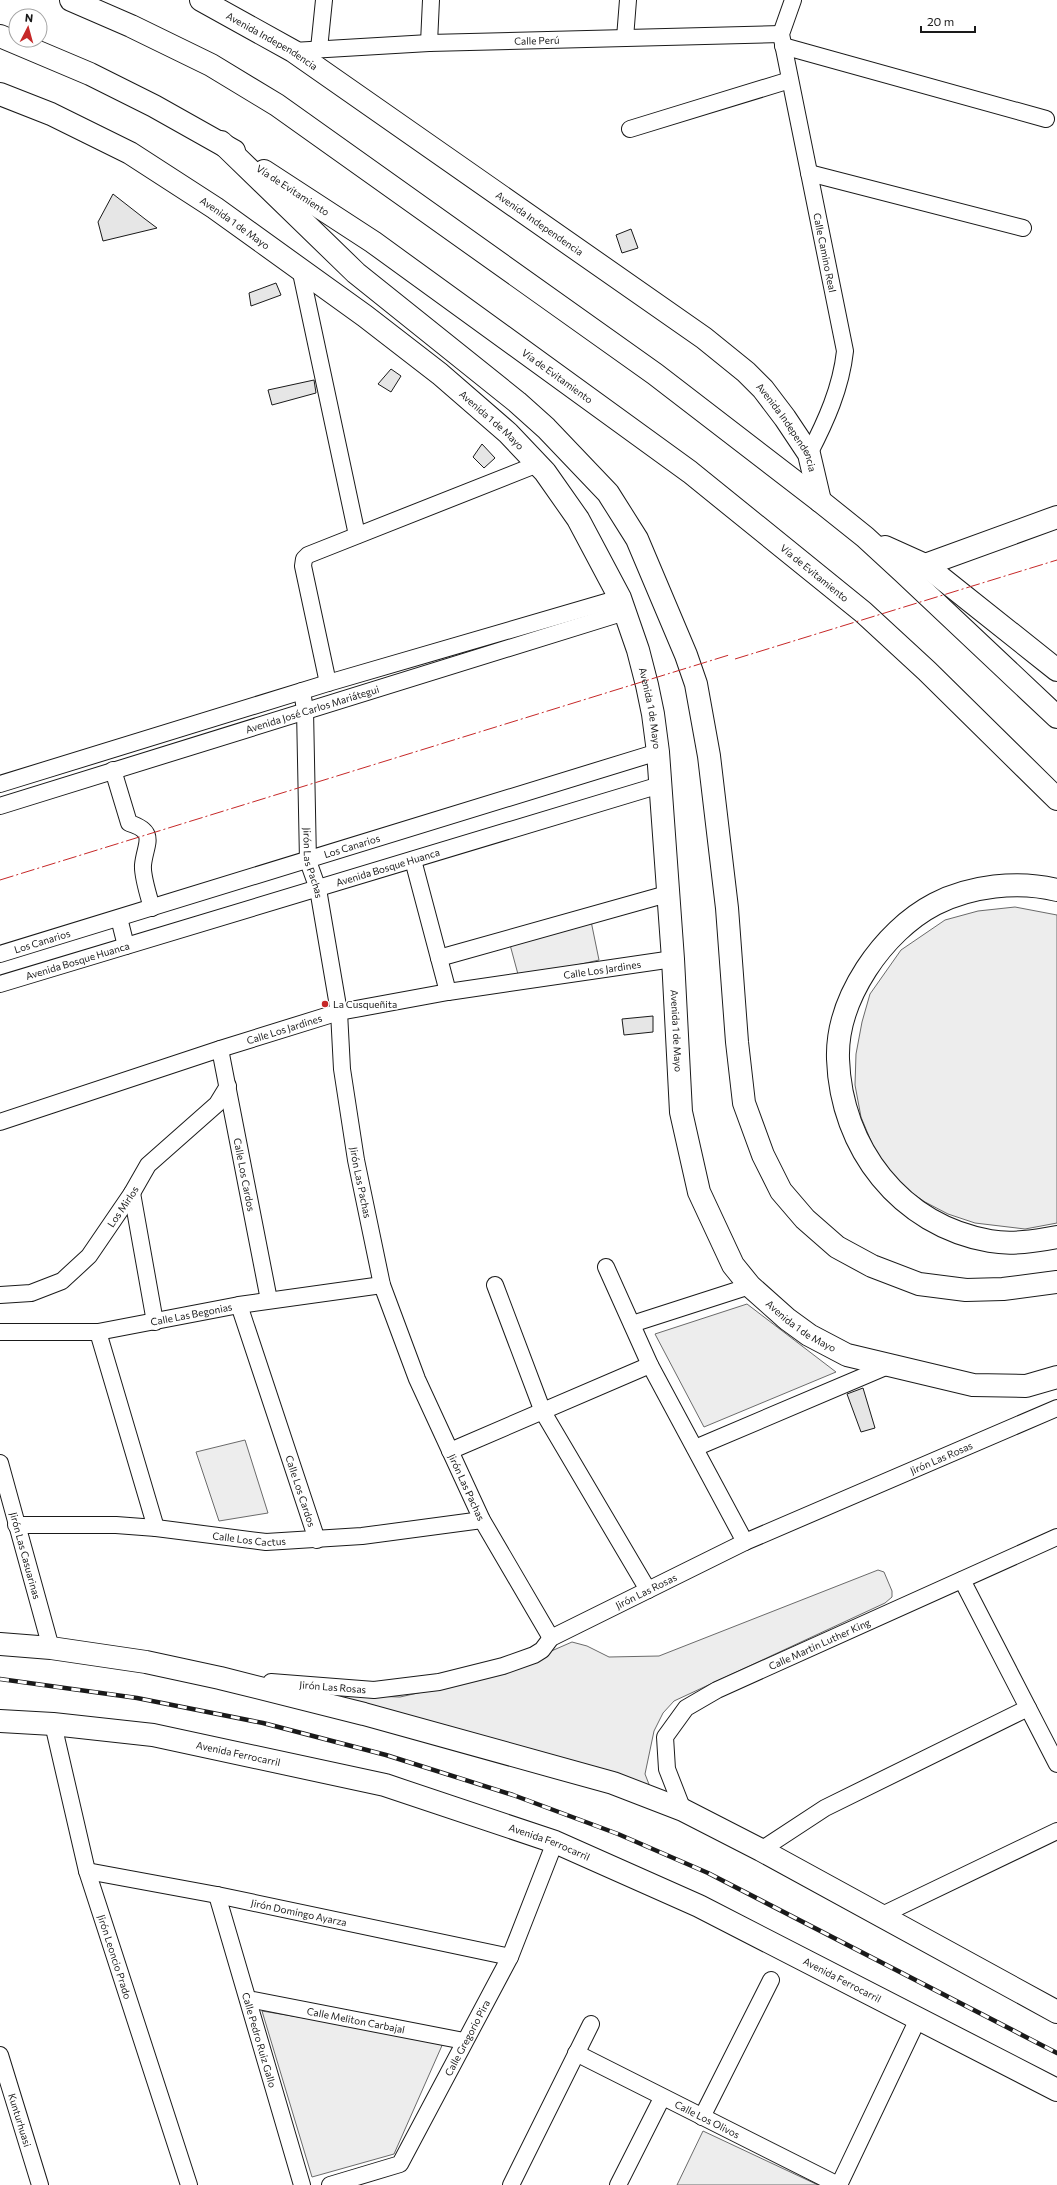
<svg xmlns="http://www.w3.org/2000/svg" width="1057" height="2185" font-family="Commissioner,sans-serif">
<rect width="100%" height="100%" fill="#fff"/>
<!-- built -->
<g fill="#ededed" stroke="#6a6a6a">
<path d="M 1015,907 L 1057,915 L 1057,1223 L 1025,1229 L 975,1223 L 948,1214 L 925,1202 L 909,1191 L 887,1172 L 873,1146 L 861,1117 L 855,1085 L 856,1054 L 862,1022 L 870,994 L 901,950 L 945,920 L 978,911 Z"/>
<path d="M 591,921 L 599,960 L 519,978 L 509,941 Z"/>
<path d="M 747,1304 L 836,1372 L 704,1427 L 655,1334 Z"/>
<path d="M 245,1440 L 268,1513 L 219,1521 L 196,1452 Z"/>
<path d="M 878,1570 L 884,1572 L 892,1591 L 892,1597 L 885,1603 L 674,1701 L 663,1713 L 654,1731 L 645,1774 L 652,1792 L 281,1688 L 342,1695 L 400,1697 L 494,1676 L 572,1642 L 587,1646 L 609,1657 L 659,1656 Z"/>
<path d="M 262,2011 L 444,2041 L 394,2154 L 312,2177 Z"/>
<path d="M 703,2131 L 818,2185 L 677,2185 Z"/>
</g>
<!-- building -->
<g fill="#e6e6e6" stroke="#1a1a1a">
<path d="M 113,194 L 145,219 L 157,228 L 103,241 L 98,222 Z"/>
<path d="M 631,229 L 638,248 L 622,253 L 616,235 Z"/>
<path d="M 276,283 L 281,295 L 251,306 L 249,293 Z"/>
<path d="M 391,369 L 401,376 L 391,392 L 378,384 Z"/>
<path d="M 314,380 L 316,393 L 272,405 L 268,390 Z"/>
<path d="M 482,444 L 495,458 L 484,468 L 473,457 Z"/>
<path d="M 653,1016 L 653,1032 L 624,1035 L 622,1019 Z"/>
<path d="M 863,1388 L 875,1428 L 861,1432 L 847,1394 Z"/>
</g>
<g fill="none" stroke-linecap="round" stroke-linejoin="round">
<!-- street casing -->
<g stroke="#1a1a1a" stroke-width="18">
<g id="street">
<path id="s1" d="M 793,0 L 781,34 L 845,351 C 841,388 826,421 809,454"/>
<path d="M 625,38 L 628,0"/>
<path d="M 429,43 L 431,0"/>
<path d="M 783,46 L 1046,119"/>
<path d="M 319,49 L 324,0"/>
<path id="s2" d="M 293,51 L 429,43 L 781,34"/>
<path d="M 630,129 L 790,80"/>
<path d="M 809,173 L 1023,228"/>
<path d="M 300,268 L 357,535"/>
<path d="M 328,683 L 303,566 L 304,559 L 308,555 L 538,464"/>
<path id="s3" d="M 302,691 L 305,710 L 308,861 L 318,889 L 339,1012 L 342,1069 L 356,1160 L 382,1285 L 417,1379 L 482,1520 L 551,1638"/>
<path d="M 113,770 L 129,823 C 158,832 145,844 143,865 C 142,876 149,897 152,908"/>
<path d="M 0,784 L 328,683 L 620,598"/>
<path id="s4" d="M 0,806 L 625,612"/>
<path d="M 413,860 L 448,992"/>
<path d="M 119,918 L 126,946"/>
<path id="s5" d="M 0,954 L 658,752"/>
<path d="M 439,958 L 667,894"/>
<path id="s6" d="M 0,984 L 660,785"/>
<path id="s7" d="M 220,1049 L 269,1300"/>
<path id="s8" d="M 0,1122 L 220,1049 L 339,1012 L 448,992 L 673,959"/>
<path d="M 132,1193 L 155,1322"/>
<path d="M 606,1267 L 650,1365 L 745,1542"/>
<path d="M 495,1285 L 543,1412 L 648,1590"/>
<path id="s9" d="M 0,1295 L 31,1293 L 62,1281 L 89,1256 L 132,1193 L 148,1165 L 217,1104 L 228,1086"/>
<path id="s10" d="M 239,1305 L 317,1540"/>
<path d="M 632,1324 L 750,1286"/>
<path id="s11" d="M 0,1332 L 98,1332 L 239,1305 L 382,1285"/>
<path d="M 98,1332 L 156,1528"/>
<path d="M 695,1448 L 888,1366"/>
<path d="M 450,1451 L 650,1365"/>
<path id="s12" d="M 0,1463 L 51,1648"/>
<path id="s13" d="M 16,1525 L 116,1525 L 156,1528 L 266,1542 L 362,1536 L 482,1520"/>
<path d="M 962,1580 L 1057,1764"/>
<path id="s14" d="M 271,1682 L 374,1690 L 439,1682 L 503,1666 L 534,1655 L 542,1650 L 551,1638 L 745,1542 L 1057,1408"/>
<path id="s15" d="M 53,1724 L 87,1871 L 189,2185"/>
<path id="s16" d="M 683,1810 L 667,1769 L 665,1737 L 686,1708 L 717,1690 L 1057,1537"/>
<path d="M 761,1850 L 825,1808 L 1028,1708"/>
<path id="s17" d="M 87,1871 L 217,1895 L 510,1957"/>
<path id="s18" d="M 217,1895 L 302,2185"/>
<path d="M 880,1916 L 1057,1831"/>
<path id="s19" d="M 248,1999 L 464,2041"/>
<path id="s20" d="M 576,2053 L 838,2185"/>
<path id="s21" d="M 0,2055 L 40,2185"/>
<path d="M 702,2117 L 771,1980"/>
<path id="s22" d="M 330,2185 L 400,2164 L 510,1957 L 555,1842"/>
<path d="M 511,2185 L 591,2024"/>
<path d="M 618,2185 L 662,2098"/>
<path d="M 839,2185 L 918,2019"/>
</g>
</g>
<!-- secondary casing -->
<g stroke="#1a1a1a" stroke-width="24">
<g id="secondary">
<path id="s23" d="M 201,0 L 293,51 L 704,338 L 746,372 L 763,389 L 785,418 L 809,454 L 820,501"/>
<path id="s24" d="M 0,94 L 51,114 L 130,153 L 215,208 L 365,316 L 440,374 L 508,433 L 545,472 L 578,519 L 620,598 L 638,650 L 647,685 L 653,714 L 658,752 L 673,959 L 681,1112 L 699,1192 L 733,1265 L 750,1286 L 787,1319 L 809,1335 L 847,1355 L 973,1385 L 1026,1386 L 1057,1377"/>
<path d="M 925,565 L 1057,517"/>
<path d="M 0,1644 L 51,1648 L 146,1662 L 220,1678 L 364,1714 L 613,1783 L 683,1810 L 761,1850 L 1057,2012"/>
<path id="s25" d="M 0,1721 L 53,1724 L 153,1735 L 385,1785 L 555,1842 L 699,1906 L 1057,2090"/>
</g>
</g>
<!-- highway casing -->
<g stroke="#1a1a1a" stroke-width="24">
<g id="highway">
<path d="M 71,0 L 131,26 L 211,65 L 277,105 L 655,374 L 820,501 L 865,537 L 903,572 L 1057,717"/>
<path d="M 0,36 L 90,74 L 154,106 L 234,151"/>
<path d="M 221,142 L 356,273 L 517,402 L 546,428 L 608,493 L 637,539 L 686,655 L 696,684 L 709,756 L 727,908 L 737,1042 L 744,1103 L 763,1155 L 781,1191 L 805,1219 L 837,1247 L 872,1266 L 919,1284 L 966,1290 L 1003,1289 L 1057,1282"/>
<path id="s26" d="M 264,171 L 373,242 L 690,472 L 863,612 L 927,671 L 1057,799"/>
<path d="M 885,547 L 925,565 L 1057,670"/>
<path d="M 1057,890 C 1018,880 970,886 935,904 C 883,931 836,999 838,1059 C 841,1148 900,1225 990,1241 C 1012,1245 1035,1241 1057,1237"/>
</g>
</g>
<!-- street -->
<use href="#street" stroke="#fff" stroke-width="16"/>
<!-- secondary -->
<use href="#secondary" stroke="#fff" stroke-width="22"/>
<!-- highway -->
<use href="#highway" stroke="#fff" stroke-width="22"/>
<!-- rail casing -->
<g stroke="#1a1a1a" stroke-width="4.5">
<path id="rail" d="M 0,1679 L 137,1698 L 263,1723 L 386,1755 L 513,1795 L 618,1834 L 708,1873 L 1057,2053"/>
</g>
<!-- rail -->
<use href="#rail" stroke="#fff" stroke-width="3" stroke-dasharray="9" stroke-linecap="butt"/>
<!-- power -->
<g stroke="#c62828" stroke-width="1" stroke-dasharray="14 3 2 3" stroke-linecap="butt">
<path d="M 735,659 L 1057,560"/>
<path d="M 0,880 L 729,655"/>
</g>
</g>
<!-- markers -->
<circle fill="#c62828" stroke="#fff" stroke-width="1.5" cx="325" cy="1004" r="4"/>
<g text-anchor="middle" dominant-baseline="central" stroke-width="3" stroke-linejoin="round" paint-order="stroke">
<!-- street labels -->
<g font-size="10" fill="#1a1a1a" stroke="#fff">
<text stroke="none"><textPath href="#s2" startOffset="244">Calle Perú</textPath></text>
<text stroke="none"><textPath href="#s23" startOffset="82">Avenida Independencia</textPath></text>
<text transform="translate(293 190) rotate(33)">Vía de Evitamiento</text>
<text stroke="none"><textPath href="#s24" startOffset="269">Avenida 1 de Mayo</textPath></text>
<text stroke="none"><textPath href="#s23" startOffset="406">Avenida Independencia</textPath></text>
<text stroke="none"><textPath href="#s1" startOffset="259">Calle Camino Real</textPath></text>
<text stroke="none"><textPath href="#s26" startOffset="358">Vía de Evitamiento</textPath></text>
<text stroke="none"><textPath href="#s24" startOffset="593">Avenida 1 de Mayo</textPath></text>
<text stroke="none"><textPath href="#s23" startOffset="730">Avenida Independencia</textPath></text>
<text stroke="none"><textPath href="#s26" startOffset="682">Vía de Evitamiento</textPath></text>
<text stroke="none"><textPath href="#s4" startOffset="327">Avenida José Carlos Mariátegui</textPath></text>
<text stroke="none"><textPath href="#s24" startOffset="929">Avenida 1 de Mayo</textPath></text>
<text stroke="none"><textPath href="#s5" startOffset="368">Los Canarios</textPath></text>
<text stroke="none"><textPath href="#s3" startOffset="173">Jirón Las Pachas</textPath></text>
<text stroke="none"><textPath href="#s6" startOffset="405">Avenida Bosque Huanca</textPath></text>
<text stroke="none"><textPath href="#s5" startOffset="44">Los Canarios</textPath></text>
<text stroke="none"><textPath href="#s6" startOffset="81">Avenida Bosque Huanca</textPath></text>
<text stroke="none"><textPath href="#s8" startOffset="623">Calle Los Jardines</textPath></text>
<text stroke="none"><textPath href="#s8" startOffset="299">Calle Los Jardines</textPath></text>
<text stroke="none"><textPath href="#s24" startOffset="1253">Avenida 1 de Mayo</textPath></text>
<text stroke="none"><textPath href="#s7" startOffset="128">Calle Los Cardos</textPath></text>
<text stroke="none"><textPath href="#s3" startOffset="497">Jirón Las Pachas</textPath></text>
<text stroke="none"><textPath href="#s9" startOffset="161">Los Mirlos</textPath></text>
<text stroke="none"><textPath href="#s11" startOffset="193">Calle Las Begonias</textPath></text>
<text stroke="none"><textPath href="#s24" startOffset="1589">Avenida 1 de Mayo</textPath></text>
<text stroke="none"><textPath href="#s14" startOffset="722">Jirón Las Rosas</textPath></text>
<text stroke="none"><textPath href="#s3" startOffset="821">Jirón Las Pachas</textPath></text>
<text stroke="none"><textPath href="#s10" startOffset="196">Calle Los Cardos</textPath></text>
<text stroke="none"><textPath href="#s13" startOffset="234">Calle Los Cactus</textPath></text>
<text stroke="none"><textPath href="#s12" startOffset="96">Jirón Las Casuarinas</textPath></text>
<text stroke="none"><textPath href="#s14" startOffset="398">Jirón Las Rosas</textPath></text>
<text stroke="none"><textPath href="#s16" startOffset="260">Calle Martin Luther King</textPath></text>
<text stroke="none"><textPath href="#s14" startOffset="62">Jirón Las Rosas</textPath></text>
<text stroke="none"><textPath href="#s25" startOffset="241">Avenida Ferrocarril</textPath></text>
<text stroke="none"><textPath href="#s25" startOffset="565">Avenida Ferrocarril</textPath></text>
<text stroke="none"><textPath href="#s17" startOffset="216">Jirón Domingo Ayarza</textPath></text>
<text stroke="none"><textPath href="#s15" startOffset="241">Jirón Leoncio Prado</textPath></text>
<text stroke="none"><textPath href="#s25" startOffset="889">Avenida Ferrocarril</textPath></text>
<text stroke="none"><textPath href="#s19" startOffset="110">Calle Meliton Carbajal</textPath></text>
<text stroke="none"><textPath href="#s22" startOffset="216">Calle Gregorio Pira</textPath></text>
<text stroke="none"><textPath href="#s18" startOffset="151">Calle Pedro Ruiz Gallo</textPath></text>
<text stroke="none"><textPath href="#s21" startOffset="68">Kunturhuasi</textPath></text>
<text stroke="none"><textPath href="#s20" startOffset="147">Calle Los Olivos</textPath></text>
</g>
<!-- poi labels -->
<g font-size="10" fill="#1a1a1a" stroke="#fff" text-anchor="start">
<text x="333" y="1004">La Cusqueñita</text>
</g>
</g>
<!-- north arrow -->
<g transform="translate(28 28) rotate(6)"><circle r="19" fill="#ffffff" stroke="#a3a3a3"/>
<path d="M0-3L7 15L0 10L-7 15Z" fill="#c62828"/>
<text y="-6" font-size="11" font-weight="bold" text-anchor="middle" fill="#1a1a1a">N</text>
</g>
<!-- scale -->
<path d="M921 26v6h54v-6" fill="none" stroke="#1a1a1a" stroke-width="2"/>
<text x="927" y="26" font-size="12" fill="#1a1a1a" stroke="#ffffff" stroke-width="3" paint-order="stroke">20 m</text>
</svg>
